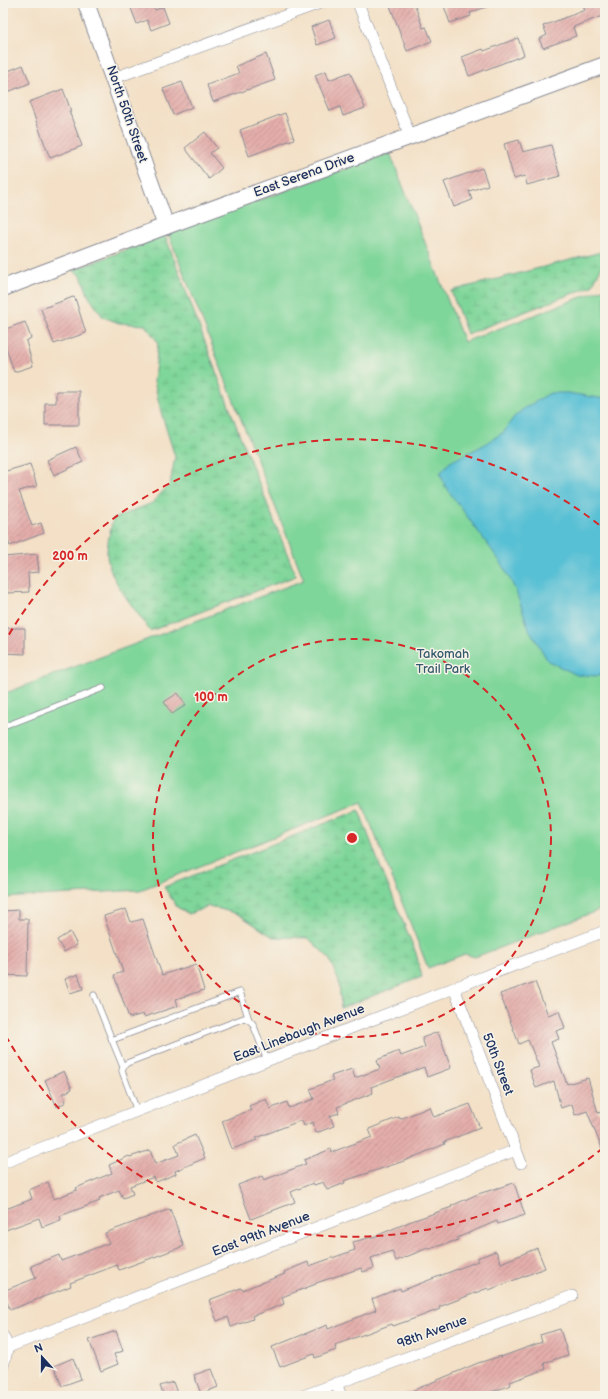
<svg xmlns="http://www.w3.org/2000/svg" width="608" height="1399" font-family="'Balsamiq Sans',sans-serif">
<defs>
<pattern id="wetland-marsh" width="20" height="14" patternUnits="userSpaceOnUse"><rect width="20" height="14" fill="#7fd69a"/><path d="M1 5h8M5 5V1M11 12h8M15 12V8" fill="none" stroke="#6db887"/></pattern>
<pattern id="building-hatch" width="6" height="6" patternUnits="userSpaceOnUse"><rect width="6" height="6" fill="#e4aeab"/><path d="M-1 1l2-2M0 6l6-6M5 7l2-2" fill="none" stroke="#b88e8e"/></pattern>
</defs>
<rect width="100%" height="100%" fill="#f7f3e8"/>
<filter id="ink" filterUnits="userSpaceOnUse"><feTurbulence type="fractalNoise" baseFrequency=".025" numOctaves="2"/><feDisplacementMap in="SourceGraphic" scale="8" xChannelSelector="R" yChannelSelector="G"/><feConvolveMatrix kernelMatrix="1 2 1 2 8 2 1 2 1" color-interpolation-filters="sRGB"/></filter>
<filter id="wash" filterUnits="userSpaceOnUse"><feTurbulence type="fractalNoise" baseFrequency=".012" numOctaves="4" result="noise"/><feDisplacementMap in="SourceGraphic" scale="16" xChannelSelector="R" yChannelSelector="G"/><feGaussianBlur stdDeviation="0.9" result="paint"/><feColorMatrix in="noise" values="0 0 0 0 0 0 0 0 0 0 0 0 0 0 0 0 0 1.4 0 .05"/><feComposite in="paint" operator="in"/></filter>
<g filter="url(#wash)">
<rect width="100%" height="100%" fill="#f3e0c6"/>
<!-- green -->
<path fill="#7fd69a" stroke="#4d827c" d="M 390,153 L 464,342 L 605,288 L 605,908 L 475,957 L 465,954 L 428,968 L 362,802 L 140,890 L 3,898 L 3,694 L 304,580 L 168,233 Z"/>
<!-- wetland -->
<g fill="url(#wetland-marsh)" stroke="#4d827c">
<path d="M 165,235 L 239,433 L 296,576 L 150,631 C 137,610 107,579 107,553 C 107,542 111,529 113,519 L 152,503 L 170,484 L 175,457 L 161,412 L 154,381 L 158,342 L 145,325 L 119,323 L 103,317 L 89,297 L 81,276 L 73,270 Z"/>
<path d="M 605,251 L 605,260 L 592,286 L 467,334 L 451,291 Z"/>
<path d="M 359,810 L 380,866 L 416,953 L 422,977 L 341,1008 L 339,982 L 329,958 L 308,938 L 273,937 L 238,914 L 209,906 L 189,914 L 177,907 L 164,887 Z"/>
</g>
<!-- water -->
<path fill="#58c0d4" stroke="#3a7899" d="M 550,393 L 568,393 L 605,399 L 605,670 L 599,676 L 577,675 L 548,661 L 529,629 L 515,589 L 502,564 L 445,486 L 440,473 L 450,462 L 480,447 L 504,432 L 513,418 L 523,409 Z"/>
<g id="blocks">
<!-- building -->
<g fill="url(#building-hatch)">
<path d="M 129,3 L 152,3 L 155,10 L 163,7 L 169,23 L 151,30 L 147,20 L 137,24 Z"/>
<path d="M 389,3 L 414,3 L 423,28 L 426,27 L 432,41 L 407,51 Z"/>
<path d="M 443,3 L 493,3 L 494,4 L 470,13 L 471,16 L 450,23 Z"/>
<path d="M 582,3 L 605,3 L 605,15 L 573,27 L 576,36 L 543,48 L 539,39 L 547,35 L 543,26 L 585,10 Z"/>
<path d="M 329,20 L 336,38 L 317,45 L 311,27 Z"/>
<path d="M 518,38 L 524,55 L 469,76 L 462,57 L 483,49 L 484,51 Z"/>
<path d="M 266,54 L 275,80 L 213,102 L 207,85 L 239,73 L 236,66 Z"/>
<path d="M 23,65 L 30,83 L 3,94 L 3,73 Z"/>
<path d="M 326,71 L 329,80 L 350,72 L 365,108 L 343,116 L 340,107 L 330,111 L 315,75 Z"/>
<path d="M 182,82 L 192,107 L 173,115 L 163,89 Z"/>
<path d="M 63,89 L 71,111 L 69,111 L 82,146 L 50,158 L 29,102 Z"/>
<path d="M 285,113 L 294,139 L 249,156 L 240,130 Z"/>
<path d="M 205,132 L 217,148 L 210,153 L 222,168 L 209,179 L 185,148 Z"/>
<path d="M 519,140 L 523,152 L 551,145 L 560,176 L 527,185 L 525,176 L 514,179 L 504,144 Z"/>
<path d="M 482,168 L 488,185 L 469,191 L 472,200 L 454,207 L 444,182 Z"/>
<path d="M 73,297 L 75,298 L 86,333 L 54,344 L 41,309 Z"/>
<path d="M 25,322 L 31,338 L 26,341 L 33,366 L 14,372 L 3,338 L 3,330 Z"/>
<path d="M 56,391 L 79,391 L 79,425 L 45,425 L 45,403 L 56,403 Z"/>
<path d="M 76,447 L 83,462 L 54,475 L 47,460 Z"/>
<path d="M 30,464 L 37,486 L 19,491 L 32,526 L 41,523 L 44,533 L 10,546 L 3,526 L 3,472 Z"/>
<path d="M 37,554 L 39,572 L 28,573 L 29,592 L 7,593 L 4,557 Z"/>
<path d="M 3,628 L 25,628 L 25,654 L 3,653 Z"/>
<path d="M 178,693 L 186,705 L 172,714 L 164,702 Z"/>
<path d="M 126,909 L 131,922 L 143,919 L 162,975 L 196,964 L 204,990 L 176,999 L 178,1006 L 144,1017 L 143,1014 L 129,1018 L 114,975 L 123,972 L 104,916 Z"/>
<path d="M 19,910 L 19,919 L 28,919 L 27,976 L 3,975 L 3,911 Z"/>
<path d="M 70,932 L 77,945 L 64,952 L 57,940 Z"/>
<path d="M 78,974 L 83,989 L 70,993 L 65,979 Z"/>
<path d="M 535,982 L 548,1015 L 559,1011 L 565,1028 L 556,1031 L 559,1039 L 551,1042 L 567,1084 L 588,1078 L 598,1113 L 605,1111 L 605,1156 L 587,1111 L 575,1115 L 572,1104 L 561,1108 L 554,1081 L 536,1088 L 530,1070 L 539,1067 L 528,1040 L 519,1044 L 500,994 Z"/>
<path d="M 438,1032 L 451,1068 L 427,1077 L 424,1067 L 371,1087 L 373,1093 L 337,1107 L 339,1113 L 330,1116 L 334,1126 L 316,1133 L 313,1122 L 304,1126 L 302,1120 L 256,1138 L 257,1140 L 232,1149 L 222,1121 L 251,1110 L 249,1106 L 266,1099 L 270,1109 L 287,1102 L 289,1108 L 314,1099 L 310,1089 L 333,1080 L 331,1076 L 352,1069 L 355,1078 L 380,1069 L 377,1060 L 399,1051 L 401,1056 L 425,1047 L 422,1038 Z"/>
<path d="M 64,1071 L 72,1089 L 63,1094 L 66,1102 L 57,1107 L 45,1080 Z"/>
<path d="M 470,1104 L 480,1128 L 444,1142 L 445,1144 L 404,1161 L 344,1181 L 345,1183 L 327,1190 L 323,1182 L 314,1185 L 313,1183 L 291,1192 L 295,1202 L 251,1219 L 238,1185 L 262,1176 L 264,1180 L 306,1164 L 304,1160 L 331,1149 L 332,1152 L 372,1137 L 369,1129 L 399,1117 L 400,1119 L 430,1107 L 434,1117 Z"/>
<path d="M 195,1135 L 205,1158 L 175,1171 L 176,1174 L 156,1182 L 154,1177 L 130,1186 L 133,1194 L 123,1198 L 119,1190 L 99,1198 L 100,1201 L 60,1216 L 61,1220 L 42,1227 L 39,1218 L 3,1231 L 3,1210 L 32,1199 L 29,1190 L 48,1182 L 54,1199 L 77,1190 L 76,1188 L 112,1173 L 109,1165 L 129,1156 L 130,1157 L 150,1150 L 155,1164 L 179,1155 L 175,1144 Z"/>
<path d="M 514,1183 L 525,1215 L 498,1224 L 497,1221 L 457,1238 L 458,1240 L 429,1249 L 428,1248 L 396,1261 L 392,1251 L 371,1258 L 374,1268 L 363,1272 L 361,1268 L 316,1283 L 316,1284 L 282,1297 L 284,1304 L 252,1316 L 253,1319 L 231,1327 L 228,1317 L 217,1321 L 209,1300 L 241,1288 L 242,1290 L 285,1274 L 284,1272 L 308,1262 L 309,1266 L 355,1250 L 353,1242 L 376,1236 L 409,1222 L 452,1207 L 451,1206 L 478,1194 Z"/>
<path d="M 170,1209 L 184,1246 L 119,1270 L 117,1265 L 70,1283 L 71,1286 L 10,1310 L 3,1291 L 36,1278 L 31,1266 L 59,1255 L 61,1261 L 109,1243 L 105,1233 Z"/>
<path d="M 537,1248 L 545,1268 L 489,1290 L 488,1288 L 439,1307 L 440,1309 L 419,1317 L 393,1326 L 392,1324 L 335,1345 L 336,1350 L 315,1358 L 314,1354 L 280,1367 L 272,1347 L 327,1325 L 328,1329 L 376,1310 L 372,1299 L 400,1288 L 401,1291 L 478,1261 L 477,1258 L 496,1251 L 501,1263 Z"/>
<path d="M 560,1329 L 568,1355 L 544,1363 L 546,1369 L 510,1382 L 511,1385 L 480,1396 L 400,1396 L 478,1363 L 501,1356 L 501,1357 L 542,1342 L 540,1335 Z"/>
<path d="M 116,1331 L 123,1351 L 114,1354 L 118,1364 L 101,1371 L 89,1340 Z"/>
<path d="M 73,1358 L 81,1379 L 62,1386 L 54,1366 Z"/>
<path d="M 211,1369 L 218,1387 L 201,1394 L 194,1375 Z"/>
<path d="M 173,1382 L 178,1396 L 164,1396 L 160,1386 Z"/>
</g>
</g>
</g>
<g filter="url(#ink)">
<use href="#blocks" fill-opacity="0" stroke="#878892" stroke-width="1"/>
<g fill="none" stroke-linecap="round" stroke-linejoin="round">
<!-- lane casing -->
<g stroke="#878892" stroke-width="7">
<g id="lane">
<path d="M 3,727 L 103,688"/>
<path d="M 94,995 L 112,1040 L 240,992 L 249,1020"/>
<path d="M 112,1040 L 123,1067"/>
<path d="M 137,1111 L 122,1071 L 123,1067 L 127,1063 L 244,1018 L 249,1020 L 253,1024 L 267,1060"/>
</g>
</g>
<!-- street casing -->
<g stroke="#878892" stroke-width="12">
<g id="street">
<path d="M 358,3 L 410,136"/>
<path d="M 114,78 L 320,3"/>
<path d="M 454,988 L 521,1163"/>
<path d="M 3,1163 L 454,988 L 605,931"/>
<path d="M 3,1336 L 8,1347 L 3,1366"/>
<path d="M 3,1349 L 516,1150"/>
<path d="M 336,1383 L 341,1396"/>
<path d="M 303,1396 L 572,1296"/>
</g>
</g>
<!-- secondary casing -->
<g stroke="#878892" stroke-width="18">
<g id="secondary">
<path d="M 86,3 L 166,226"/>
<path d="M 3,288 L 166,226 L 605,65"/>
</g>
</g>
<!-- lane -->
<use href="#lane" stroke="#fff" stroke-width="5.5"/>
<!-- street -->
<use href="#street" stroke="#fff" stroke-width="11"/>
<!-- secondary -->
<use href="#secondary" stroke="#fff" stroke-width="16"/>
</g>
</g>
<!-- distance rings -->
<g fill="none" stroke="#d62828" stroke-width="2" stroke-dasharray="7 5">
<circle cx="352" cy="838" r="199"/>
<path d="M603 1148A399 399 0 0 1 3 1031M3 645A399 399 0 0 1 603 528"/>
</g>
<g text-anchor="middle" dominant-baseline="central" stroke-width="3" stroke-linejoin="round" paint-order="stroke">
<!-- street labels -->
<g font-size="13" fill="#1b2f5e" stroke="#f7f3e8">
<text transform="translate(127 114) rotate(71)">North 50th Street</text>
<text transform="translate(304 175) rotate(-20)">East Serena Drive</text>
<text transform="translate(299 1033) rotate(-21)">East Linebaugh Avenue</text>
<text transform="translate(498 1064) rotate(69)">50th Street</text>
<text transform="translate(261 1234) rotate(-21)">East 99th Avenue</text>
<text transform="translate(432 1332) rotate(-20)">98th Avenue</text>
</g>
<!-- park labels -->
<g font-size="13" fill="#34596d" stroke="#f7f3e8">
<text x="443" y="654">Takomah<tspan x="443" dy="15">Trail Park</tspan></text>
</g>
</g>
<circle cx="352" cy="838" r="6" fill="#d62828" stroke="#f7f3e8" stroke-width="2"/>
<g font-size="12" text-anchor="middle" font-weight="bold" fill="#d62828" stroke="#f7f3e8" stroke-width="3" stroke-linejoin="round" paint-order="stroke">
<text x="70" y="560">200 m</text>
<text x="211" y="701">100 m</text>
</g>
<!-- margin -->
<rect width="608" height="1399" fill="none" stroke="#f7f3e8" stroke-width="16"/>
<!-- north arrow -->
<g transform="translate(42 1357) rotate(339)" stroke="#f7f3e8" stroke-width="3" paint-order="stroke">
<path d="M0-3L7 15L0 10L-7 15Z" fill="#1b2f5e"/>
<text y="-6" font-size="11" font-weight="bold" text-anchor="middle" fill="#1b2f5e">N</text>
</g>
</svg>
